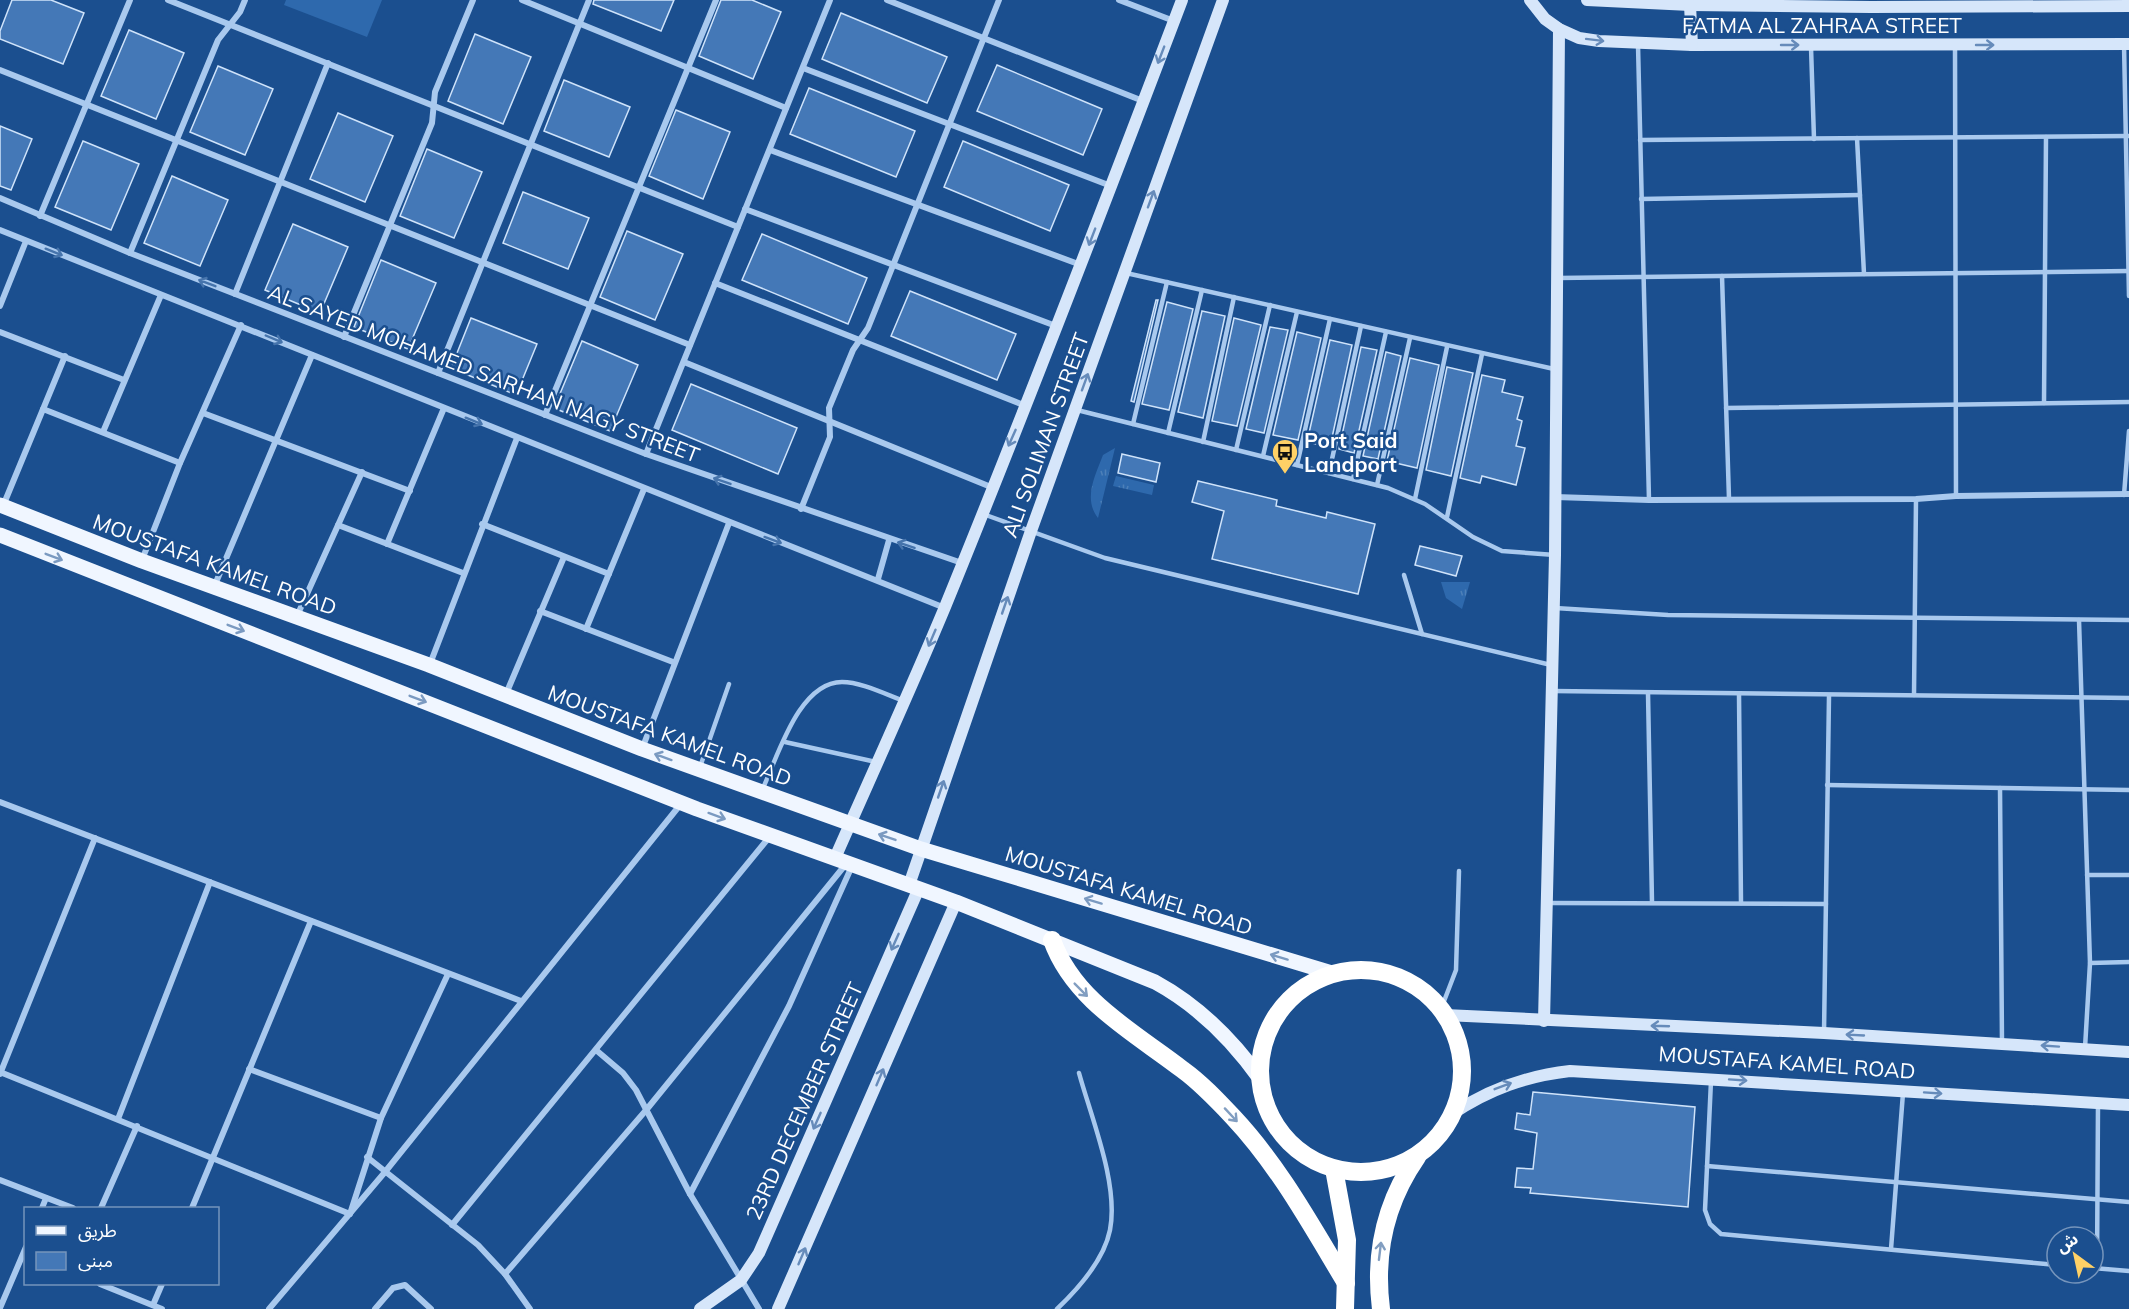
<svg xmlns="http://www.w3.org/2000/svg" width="2129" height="1309" font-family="Mulish,'Noto Sans Arabic',sans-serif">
<defs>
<pattern id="grass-tufts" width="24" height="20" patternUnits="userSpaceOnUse" patternTransform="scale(1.5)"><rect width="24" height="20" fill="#2e69ad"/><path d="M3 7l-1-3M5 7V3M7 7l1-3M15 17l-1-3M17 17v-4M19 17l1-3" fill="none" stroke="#4d80b9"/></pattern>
</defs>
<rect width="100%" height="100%" fill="#1b4f8f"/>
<!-- grass -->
<g fill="url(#grass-tufts)">
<path d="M 1115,448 L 1098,518 C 1083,499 1095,476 1103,455 Z"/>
<path d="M 1116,476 L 1154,485 L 1152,495 L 1113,486 Z"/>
<path d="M 1441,582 L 1470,582 L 1462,609 L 1446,598 Z"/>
</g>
<!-- park -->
<path fill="#2e69ad" d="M 286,0 L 382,0 L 367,37 L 284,5 Z"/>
<!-- building -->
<g fill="#4478b7" stroke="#cfe3fa" stroke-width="1.5">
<path d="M 12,0 L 51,0 L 84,13 L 63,64 L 0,39 L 0,31 Z"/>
<path d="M 594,0 L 674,0 L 661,31 L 593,4 Z"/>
<path d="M 721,0 L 752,0 L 781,12 L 753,79 L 699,56 Z"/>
<path d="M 841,13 L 947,57 L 927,103 L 822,59 Z"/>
<path d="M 129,30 L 184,53 L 156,119 L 101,96 Z"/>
<path d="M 475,34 L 531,57 L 503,124 L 448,101 Z"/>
<path d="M 997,65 L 1102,109 L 1083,155 L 977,111 Z"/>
<path d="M 218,66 L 273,89 L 245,155 L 190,132 Z"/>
<path d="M 564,80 L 630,107 L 609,157 L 544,131 Z"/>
<path d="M 809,88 L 915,131 L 896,177 L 790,134 Z"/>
<path d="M 676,110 L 730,132 L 703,199 L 649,176 Z"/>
<path d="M 338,113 L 393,136 L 365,202 L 310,179 Z"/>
<path d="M 0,126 L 32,139 L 11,190 L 0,186 Z"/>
<path d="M 83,141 L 139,164 L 111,230 L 55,207 Z"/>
<path d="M 963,141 L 1069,185 L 1050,231 L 944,187 Z"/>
<path d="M 427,149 L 482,172 L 454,238 L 400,216 Z"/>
<path d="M 172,176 L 228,200 L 200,266 L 144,243 Z"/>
<path d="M 523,192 L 589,218 L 568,269 L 503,243 Z"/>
<path d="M 293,224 L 348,247 L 320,313 L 265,290 Z"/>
<path d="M 627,231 L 683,254 L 655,320 L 600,297 Z"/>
<path d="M 762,234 L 867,278 L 848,324 L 742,280 Z"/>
<path d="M 381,260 L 436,283 L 408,349 L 354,327 Z"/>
<path d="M 910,291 L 1016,334 L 997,380 L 891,336 Z"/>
<path d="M 1156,300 L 1158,300 L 1134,402 L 1131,401 Z"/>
<path d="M 1167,302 L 1193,309 L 1169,410 L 1142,404 Z"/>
<path d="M 1202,311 L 1225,316 L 1203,418 L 1178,412 Z"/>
<path d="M 471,318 L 537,344 L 516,395 L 451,368 Z"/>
<path d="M 1234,318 L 1261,325 L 1237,426 L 1212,421 Z"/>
<path d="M 1270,327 L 1288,330 L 1264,433 L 1246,429 Z"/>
<path d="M 1297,332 L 1321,338 L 1298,440 L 1273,435 Z"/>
<path d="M 1330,340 L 1352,345 L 1330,447 L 1307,442 Z"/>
<path d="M 582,341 L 638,365 L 610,431 L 554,408 Z"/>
<path d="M 1361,347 L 1377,350 L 1354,453 L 1339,449 Z"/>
<path d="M 1386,352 L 1401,356 L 1378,459 L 1363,456 Z"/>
<path d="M 1410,358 L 1439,365 L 1417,468 L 1387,461 Z"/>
<path d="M 1447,367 L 1473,373 L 1451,476 L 1426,470 Z"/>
<path d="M 1482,375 L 1505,380 L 1502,392 L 1523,397 L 1517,419 L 1522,421 L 1516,446 L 1525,448 L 1516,485 L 1482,476 L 1480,483 L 1460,478 Z"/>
<path d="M 691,384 L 797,428 L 778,474 L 672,430 Z"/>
<path d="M 1122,454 L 1160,463 L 1156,482 L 1118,473 Z"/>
<path d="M 1198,481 L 1277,500 L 1276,506 L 1326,518 L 1327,512 L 1375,524 L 1358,594 L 1212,559 L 1224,511 L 1192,502 Z"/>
<path d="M 1420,546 L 1462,556 L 1456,576 L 1415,565 Z"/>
<path d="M 1533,1092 L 1695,1107 L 1688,1207 L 1530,1193 L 1531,1188 L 1515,1187 L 1517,1168 L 1533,1169 L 1537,1133 L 1515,1129 L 1517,1113 L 1530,1115 Z"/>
</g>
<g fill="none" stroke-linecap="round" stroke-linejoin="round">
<!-- lane -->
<g stroke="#a9c9ee" stroke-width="4.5">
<path d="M 2124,44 L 2129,296"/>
<path d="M 1638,45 L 1649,500"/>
<path d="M 1955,45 L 1956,496"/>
<path d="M 1811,47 L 1814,139"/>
<path d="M 1857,138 L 1864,274"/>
<path d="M 1640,140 L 2129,136"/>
<path d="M 1641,199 L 1860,195"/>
<path d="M 1126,273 L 1554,369"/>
<path d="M 1722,276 L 1729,499"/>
<path d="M 1558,278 L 2129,271"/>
<path d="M 2044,403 L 2046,137"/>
<path d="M 1726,408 L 2129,402"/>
<path d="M 1077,410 L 1388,488 L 1425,504 L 1473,537 L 1502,551 L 1555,555"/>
<path d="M 1133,424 L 1167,282"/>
<path d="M 1168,433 L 1202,290"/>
<path d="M 1203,442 L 1234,297"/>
<path d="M 1236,450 L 1270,305"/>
<path d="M 1263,456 L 1297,312"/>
<path d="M 1297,465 L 1330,319"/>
<path d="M 1329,473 L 1361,326"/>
<path d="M 1353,479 L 1386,332"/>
<path d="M 1377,485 L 1410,338"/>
<path d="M 2124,495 L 2129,431"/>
<path d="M 1415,499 L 1447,347"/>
<path d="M 983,514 L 1105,558 L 1551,665"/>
<path d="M 1447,517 L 1482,354"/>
<path d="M 1404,575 L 1422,634"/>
<path d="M 1555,608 L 1668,615 L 2129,620"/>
<path d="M 2079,620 L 2090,963 L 2085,1048"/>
<path d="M 1553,691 L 2129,698"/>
<path d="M 1648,693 L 1652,902"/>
<path d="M 1739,694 L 1741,903"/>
<path d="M 1914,695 L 1916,499"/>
<path d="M 785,742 L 876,762"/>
<path d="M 700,767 L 729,684"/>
<path d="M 1827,785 L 2129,790"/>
<path d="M 763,788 C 778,756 799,682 842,682 C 861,682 885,694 904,701"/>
<path d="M 2000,788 L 2002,1043"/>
<path d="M 2087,875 L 2129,875"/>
<path d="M 1549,903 L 1826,904"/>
<path d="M 2090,963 L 2129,962"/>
<path d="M 1441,1009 L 1456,970 L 1459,871"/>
<path d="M 1824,1033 L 1829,696"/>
<path d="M 1711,1081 L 1705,1210 L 1710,1224 L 1721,1234 L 2057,1265"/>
<path d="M 1707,1166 L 2129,1202"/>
<path d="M 1891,1249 L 1903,1093"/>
<path d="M 2093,1268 L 2129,1271"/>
<path d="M 2097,1268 L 2098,1103"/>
<path d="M 1057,1309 C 1078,1289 1104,1260 1110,1230 C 1119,1184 1091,1117 1079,1073"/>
</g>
<!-- street -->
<g stroke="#a9c9ee" stroke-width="6">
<path d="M 168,0 L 738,227"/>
<path d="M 522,0 L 786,108"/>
<path d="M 887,0 L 1143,101"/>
<path d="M 1119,0 L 1174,21"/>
<path d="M 803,68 L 1111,186"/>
<path d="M 0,70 L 690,345"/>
<path d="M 770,150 L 1081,265"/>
<path d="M 0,198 L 130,253 L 646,454 L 962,563"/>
<path d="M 745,209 L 1056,326"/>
<path d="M 40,216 L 130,0"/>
<path d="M 0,230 L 945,608"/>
<path d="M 130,253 L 218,40 L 240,12 L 245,0"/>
<path d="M 715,283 L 1026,406"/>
<path d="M 235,294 L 328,63"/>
<path d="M 0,306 L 26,241"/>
<path d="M 0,332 L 124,380"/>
<path d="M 344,337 L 432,123 L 435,92 L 473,0"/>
<path d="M 684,362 L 991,487"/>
<path d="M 438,373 L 589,0"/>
<path d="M 43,409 L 180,463"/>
<path d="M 203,413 L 410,491"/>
<path d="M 545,415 L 716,0"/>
<path d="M 103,432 L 161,295"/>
<path d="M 646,454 L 830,0"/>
<path d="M 1555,497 L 1649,500 L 1916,499 L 1956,496 L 2129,494"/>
<path d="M 3,506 L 65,356"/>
<path d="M 801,509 L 830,437 L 829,408 L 853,350 L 868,328 L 999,0"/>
<path d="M 482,524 L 609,574"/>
<path d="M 338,525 L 463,573"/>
<path d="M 387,544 L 444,408"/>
<path d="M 142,560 L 180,463 L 241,325"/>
<path d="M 878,579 L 889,540"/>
<path d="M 214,587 L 312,355"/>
<path d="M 540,611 L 673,662"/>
<path d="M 297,616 L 362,472"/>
<path d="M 586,629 L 644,489"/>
<path d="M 430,664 L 517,438"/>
<path d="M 506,694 L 564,557"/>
<path d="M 642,749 L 729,523"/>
<path d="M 0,802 L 521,1001"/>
<path d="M 596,1050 L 623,1073 L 636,1090 L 690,1194 L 759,1309"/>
<path d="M 249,1069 L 381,1118"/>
<path d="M 0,1072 L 350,1214 L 381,1118 L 448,974"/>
<path d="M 0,1074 L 95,838"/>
<path d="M 118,1119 L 210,882"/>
<path d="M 367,1157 L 478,1245 L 505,1274 L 530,1309"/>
<path d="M 0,1180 L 73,1208"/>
<path d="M 690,1194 L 789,1006 L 852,866"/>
<path d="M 42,1208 L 46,1198"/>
<path d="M 101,1208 L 137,1126"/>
<path d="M 192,1208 L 311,921"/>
<path d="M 452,1225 L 771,835"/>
<path d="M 505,1274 L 647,1109 L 846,864"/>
<path d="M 100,1284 L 162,1309"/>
<path d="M 153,1305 L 162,1284"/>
<path d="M 0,1308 L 26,1247"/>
<path d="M 269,1309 L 385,1172 L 680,805"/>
<path d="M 375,1309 L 393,1288 L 405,1285 L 431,1309"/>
</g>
<!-- secondary -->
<g stroke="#d6e6fa" stroke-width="12">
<path d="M 1530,0 L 1545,19 L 1559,29 L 1579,38 L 1599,41 L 1692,45 L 2129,44"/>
<path d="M 1587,0 L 1690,5 L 1871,7 L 2129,6"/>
<path d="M 1690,5 L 1692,45"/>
<path d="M 835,858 C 872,774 910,691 945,607 C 1027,406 1105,203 1182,0"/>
<path d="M 909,885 L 1031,531 L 1223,0"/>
<path d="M 1445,1015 L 1824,1033 L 2129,1052"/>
<path d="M 1544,1021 L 1555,555 L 1559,29"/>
<path d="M 1452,1114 C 1489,1089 1526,1076 1570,1071 L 2129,1105"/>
<path d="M 700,1309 L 741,1280 L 759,1253 L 919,888"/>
<path d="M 778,1309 L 956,902"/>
</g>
<!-- primary -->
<g stroke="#f0f6ff" stroke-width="15">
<path d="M 0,505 L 142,561 L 429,665 L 642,749 L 921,849 L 1335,974"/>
<path d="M 0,535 L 697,809 L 956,902 L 1155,982 C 1199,1006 1232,1039 1261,1080"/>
</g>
<!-- highway -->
<g stroke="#fff" stroke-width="18">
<path d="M 1052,940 C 1074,1001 1134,1032 1183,1070 C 1201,1083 1217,1100 1233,1117 C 1279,1166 1311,1225 1346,1283"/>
<circle cx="1361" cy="1071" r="101"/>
<path d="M 1334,1169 L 1347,1240 L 1345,1309"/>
<path d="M 1381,1309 C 1374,1254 1385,1203 1417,1157"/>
</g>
</g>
<!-- one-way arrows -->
<defs><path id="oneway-shaft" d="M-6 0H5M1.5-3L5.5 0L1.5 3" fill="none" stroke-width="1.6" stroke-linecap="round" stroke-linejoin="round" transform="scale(1.5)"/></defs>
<g stroke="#668bba">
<use href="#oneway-shaft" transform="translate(1595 40) rotate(7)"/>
<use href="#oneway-shaft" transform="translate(1790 45)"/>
<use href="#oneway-shaft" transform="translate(1985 45)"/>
<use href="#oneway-shaft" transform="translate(1161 55) rotate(111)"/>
<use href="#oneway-shaft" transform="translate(1151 199) rotate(-70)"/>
<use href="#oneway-shaft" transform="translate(1092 237) rotate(111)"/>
<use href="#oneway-shaft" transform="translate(1085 382) rotate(-70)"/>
<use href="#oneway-shaft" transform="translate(1012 438) rotate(114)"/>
<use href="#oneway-shaft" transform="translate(1005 605) rotate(-71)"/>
<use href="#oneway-shaft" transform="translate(932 638) rotate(113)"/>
<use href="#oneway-shaft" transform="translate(941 789) rotate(-71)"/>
<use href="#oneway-shaft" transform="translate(895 942) rotate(114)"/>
<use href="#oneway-shaft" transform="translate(1660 1026) rotate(-178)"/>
<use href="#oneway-shaft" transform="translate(1855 1035) rotate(-177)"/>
<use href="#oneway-shaft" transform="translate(2050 1046) rotate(-176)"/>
<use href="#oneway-shaft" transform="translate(880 1077) rotate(-67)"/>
<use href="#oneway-shaft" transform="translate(1738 1080) rotate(4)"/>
<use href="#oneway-shaft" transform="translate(1503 1086) rotate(-21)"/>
<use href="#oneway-shaft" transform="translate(1933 1093) rotate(4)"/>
<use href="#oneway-shaft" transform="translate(817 1121) rotate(114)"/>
<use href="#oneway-shaft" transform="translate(802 1256) rotate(-67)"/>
</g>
<g stroke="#4674ac">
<use href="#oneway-shaft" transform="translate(54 252) rotate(22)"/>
<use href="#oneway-shaft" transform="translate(207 283) rotate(-159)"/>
<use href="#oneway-shaft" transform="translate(274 339) rotate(23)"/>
<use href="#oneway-shaft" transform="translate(474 421) rotate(22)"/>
<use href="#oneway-shaft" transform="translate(722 481) rotate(-161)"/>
<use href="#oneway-shaft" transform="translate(773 540) rotate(20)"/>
<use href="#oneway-shaft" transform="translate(906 545) rotate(-162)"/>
</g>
<g stroke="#7b9ac1">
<use href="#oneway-shaft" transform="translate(54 557) rotate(21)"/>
<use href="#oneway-shaft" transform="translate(236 628) rotate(21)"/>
<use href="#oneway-shaft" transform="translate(418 699) rotate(21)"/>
<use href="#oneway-shaft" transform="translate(663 757) rotate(-160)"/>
<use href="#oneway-shaft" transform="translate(717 816) rotate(20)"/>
<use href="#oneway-shaft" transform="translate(887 837) rotate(-161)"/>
<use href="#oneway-shaft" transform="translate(1093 901) rotate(-163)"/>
<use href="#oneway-shaft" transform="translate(1279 957) rotate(-163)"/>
</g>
<g stroke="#829ec1">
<use href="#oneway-shaft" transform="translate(1081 990) rotate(45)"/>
<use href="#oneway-shaft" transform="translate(1231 1115) rotate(47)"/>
<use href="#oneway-shaft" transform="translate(1380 1251) rotate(-83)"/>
</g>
<!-- icons -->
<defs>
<g id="bus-pin" transform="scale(1.35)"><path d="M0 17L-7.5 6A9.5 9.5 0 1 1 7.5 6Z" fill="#ffd166" stroke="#1b4f8f"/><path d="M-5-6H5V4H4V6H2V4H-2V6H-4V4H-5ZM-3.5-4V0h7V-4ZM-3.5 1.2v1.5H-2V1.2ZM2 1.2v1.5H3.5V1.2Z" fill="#111"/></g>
</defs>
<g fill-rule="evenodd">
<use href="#bus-pin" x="1285" y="452"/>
</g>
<g text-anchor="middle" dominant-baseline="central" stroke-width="5" stroke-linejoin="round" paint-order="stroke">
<!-- street labels -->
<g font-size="21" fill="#fff" stroke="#1b4f8f">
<text x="1822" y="25">FATMA AL ZAHRAA STREET</text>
<text transform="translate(484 373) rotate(21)">AL SAYED MOHAMED SARHAN NAGY STREET</text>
<text transform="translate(1045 435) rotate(-70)">ALI SOLIMAN STREET</text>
<text transform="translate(215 564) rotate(20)">MOUSTAFA KAMEL ROAD</text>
<text transform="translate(670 735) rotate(20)">MOUSTAFA KAMEL ROAD</text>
<text transform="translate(1129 890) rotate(17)">MOUSTAFA KAMEL ROAD</text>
<text transform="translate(1787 1062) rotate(4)">MOUSTAFA KAMEL ROAD</text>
<text transform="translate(804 1101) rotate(-66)">23RD DECEMBER STREET</text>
</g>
<!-- poi labels -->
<g font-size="21" font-weight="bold" fill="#fff" stroke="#1b4f8f" text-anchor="start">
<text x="1304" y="440">Port Said<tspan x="1304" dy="24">Landport</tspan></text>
</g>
</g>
<!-- legend -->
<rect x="24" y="1207" width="195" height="78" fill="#1b4f8f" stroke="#7695bc" stroke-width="1.5"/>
<rect x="36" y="1226" width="30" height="9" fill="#f0f6ff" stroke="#7695bc" stroke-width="1.5"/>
<text x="78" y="1237" font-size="18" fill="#ffffff">طريق</text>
<rect x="36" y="1252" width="30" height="18" fill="#4478b7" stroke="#7695bc" stroke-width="1.5"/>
<text x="78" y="1267" font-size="18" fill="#ffffff">مبنى</text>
<!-- north arrow -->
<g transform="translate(2075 1255) rotate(327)"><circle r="28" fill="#1b4f8f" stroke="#7695bc" stroke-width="1.5"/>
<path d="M0-4.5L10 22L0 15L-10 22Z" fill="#ffd166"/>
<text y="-9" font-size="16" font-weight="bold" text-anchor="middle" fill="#ffffff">ش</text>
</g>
</svg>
